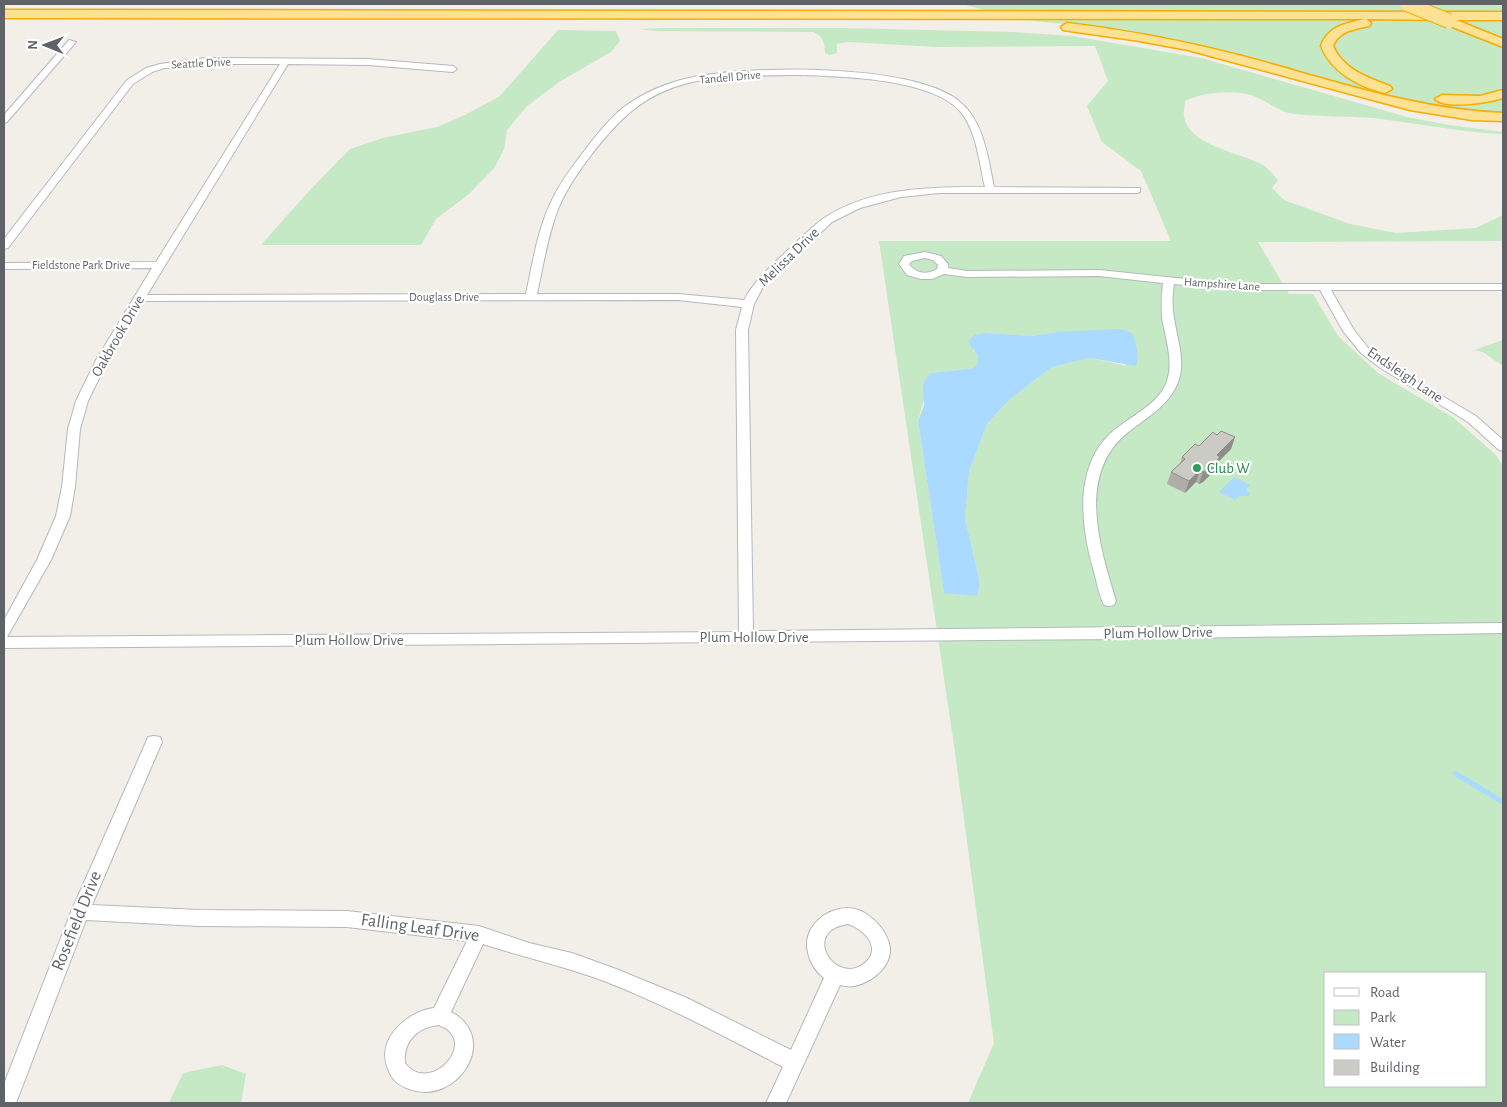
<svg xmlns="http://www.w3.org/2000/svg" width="1507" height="1107" font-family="'Alegreya Sans',sans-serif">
<rect width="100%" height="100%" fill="#f1efe8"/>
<!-- green -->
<g fill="#c5e8c5" fill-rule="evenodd">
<path d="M 962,4 L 1503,4 L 1503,112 L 1489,113 L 1411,104 L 1198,45 L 1109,28 L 1021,20 Z"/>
<path d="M 666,28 L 842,28 L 1012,32 L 1073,36 L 1201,58 L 1407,117 L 1449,125 L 1503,132 L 1503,134 L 1498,134 C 1456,131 1415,123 1373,118 C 1348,116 1322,117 1297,114 C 1280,113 1270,103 1256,97 C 1237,89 1203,92 1185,101 C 1185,105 1183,111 1184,116 C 1187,145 1241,153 1261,164 C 1268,167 1273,175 1278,180 L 1272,188 L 1284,200 L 1350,224 L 1396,233 L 1476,228 L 1503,215 L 1503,241 L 1258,242 L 1289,294 L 1313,294 L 1338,336 L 1378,373 L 1454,418 L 1496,455 L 1503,466 L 1503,1103 L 968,1103 L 994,1043 L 955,752 L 879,241 L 1171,241 L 1141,171 L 1102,142 L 1087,106 L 1108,81 L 1095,46 L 937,47 L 848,42 L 837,44 L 837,53 L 830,55 L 825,53 C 825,43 823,37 814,32 L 655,31 L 639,29 ZM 1056,332 L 1069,332 L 1128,366 L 1090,358 L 1052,367 L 1009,400 L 987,424 L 969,472 L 965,518 L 980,583 L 944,593 L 918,421 L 931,373 L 973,368 L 978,363 L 978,356 L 973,350 L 986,333 L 1032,336 ZM 1326,973 L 1486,973 L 1486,1086 L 1326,1086 Z"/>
<path d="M 558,30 L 616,31 L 620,41 L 611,52 L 559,82 L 527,106 L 507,130 L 504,149 L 495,167 L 469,194 L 436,219 L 421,245 L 261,245 L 310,190 L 350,149 L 383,138 L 437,127 L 465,115 L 500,96 Z"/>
<path d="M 1503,340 L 1503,366 L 1483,352 L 1474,350 Z"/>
<path d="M 222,1065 L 246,1074 L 241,1103 L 169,1103 L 183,1073 Z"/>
</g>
<!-- water -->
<g fill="#aadaff">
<path d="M 1120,329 L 1132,333 C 1137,345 1139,354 1136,366 L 1090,358 L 1052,367 L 1009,400 L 987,424 L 969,472 L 965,518 L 980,583 L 977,596 L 944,593 L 918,421 L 924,406 L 923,383 L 931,373 L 973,368 L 978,363 L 978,356 L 968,342 L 974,335 L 986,333 L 1032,336 L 1056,332 Z"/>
<path d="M 1234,477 L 1250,485 L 1246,490 L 1250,494 L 1248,496 L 1239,496 L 1235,500 L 1219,492 Z"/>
</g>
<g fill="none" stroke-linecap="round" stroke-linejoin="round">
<!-- stream -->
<path stroke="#aadaff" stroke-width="5.5" d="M 1456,774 L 1503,802"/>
<!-- minor casing -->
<g stroke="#b5b8bc" stroke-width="2">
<g id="minor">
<path d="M 69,40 L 76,42 L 7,122 L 4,123 L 4,115 Z"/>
<path d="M 206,58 L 368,59 L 453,66 L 457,69 L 453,72 L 368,65 L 288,64 L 147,295 L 526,294 C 533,261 538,226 554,196 C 563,178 576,162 588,146 C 599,132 610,118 624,107 C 643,93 666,83 689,78 C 748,65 912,63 959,101 C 984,121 988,158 994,187 L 1140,188 L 1140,192 L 1137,193 L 939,193 L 901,197 L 860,208 L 832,222 L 763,287 L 754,304 L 748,330 L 753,631 L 1503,623 L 1503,633 L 1120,639 L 4,648 L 4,620 L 37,560 L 56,516 L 62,487 L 68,429 L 76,401 L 96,360 L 152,268 L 4,269 L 4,263 L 156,262 L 280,64 L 206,64 L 164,68 L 152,72 L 133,84 L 8,248 L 4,249 L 4,239 L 127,80 L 146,68 L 160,64 ZM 791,75 C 835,76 929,77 960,111 C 977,131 979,163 985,187 C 931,187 871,187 824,218 C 811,227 799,240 787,251 C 770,267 755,280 744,300 L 678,294 L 537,294 C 543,267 547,239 557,212 C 565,191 578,172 592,154 C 619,119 644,94 688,83 C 722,75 757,76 791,75 ZM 678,300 L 742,307 L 736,330 L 739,632 L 7,637 L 51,560 L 70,516 L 75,487 L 80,429 L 88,401 L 108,360 L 143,301 Z"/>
<path d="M 925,252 L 941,256 L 948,264 L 948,268 L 967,271 L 1099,270 L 1234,284 L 1503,284 L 1503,290 L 1331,290 L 1354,330 L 1369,349 L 1387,363 L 1476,416 L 1503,440 L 1503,451 L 1499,450 L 1468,422 L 1379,367 L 1361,353 L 1343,331 L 1320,290 L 1234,290 L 1174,284 C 1172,296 1172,307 1174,318 C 1177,339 1186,362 1178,382 C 1169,406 1146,418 1127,433 C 1076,475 1100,548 1116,601 L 1114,605 L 1109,606 L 1104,605 C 1099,595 1097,583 1094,572 C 1081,527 1073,467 1112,432 C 1130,416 1159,405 1167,381 C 1174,360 1165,338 1162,317 C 1161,305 1162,294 1163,283 L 1099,276 L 967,277 L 944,274 L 932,279 L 921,279 L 907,275 L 899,264 L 904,256 ZM 925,258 L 933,260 L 938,265 L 937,269 C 927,275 916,274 909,264 L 912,261 Z"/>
<path d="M 154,736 L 160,737 L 162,742 L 92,905 L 199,910 L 347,911 L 479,926 L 529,943 L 572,953 L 616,969 L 687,998 L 791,1050 L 824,978 C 816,972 810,962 808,953 C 802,928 824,909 847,908 C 866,908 884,926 889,943 C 895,964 873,982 855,986 C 850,987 844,986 840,985 L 786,1103 L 766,1103 L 783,1067 C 724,1036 666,1005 604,981 C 564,966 523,957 483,944 L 451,1012 C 501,1038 457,1107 409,1089 C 398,1085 392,1080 388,1069 C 375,1039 408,1011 434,1008 L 467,941 L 347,927 L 199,926 L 86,920 L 16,1103 L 4,1103 L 4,1084 L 71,912 L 146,742 L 148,737 ZM 848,924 C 863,929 881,946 867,961 C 842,986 808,945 833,929 C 837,926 843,925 848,924 ZM 439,1025 C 442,1027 447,1028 449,1031 C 471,1051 427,1093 405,1063 C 403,1041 418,1027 439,1025 Z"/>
</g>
</g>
<!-- highway casing -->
<g stroke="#f9ab00" stroke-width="3">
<g id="highway">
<path d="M 4,10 L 1503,12 L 1503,20 L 1456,20 L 1503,39 L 1503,47 L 1445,24 L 1444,20 L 1366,19 L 1371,23 L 1369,26 C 1355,29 1339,31 1333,46 C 1343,69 1368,78 1390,86 L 1392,89 L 1385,93 C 1359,87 1331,72 1321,46 C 1328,26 1345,24 1364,19 L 4,18 Z"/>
<path d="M 1067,23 C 1126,30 1184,41 1242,56 C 1329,79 1412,109 1503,113 L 1503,121 L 1472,120 L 1410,110 L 1188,50 L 1140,41 L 1063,30 L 1061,27 Z"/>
<path d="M 1503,90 L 1503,98 C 1490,102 1445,110 1435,99 L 1442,95 L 1480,96 Z"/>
</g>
</g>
<!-- minor -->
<use href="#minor" fill="#fff" fill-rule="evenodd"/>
<!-- highway -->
<use href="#highway" fill="#fde293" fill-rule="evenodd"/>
<!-- highway-bridge casing -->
<g stroke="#f9ab00" stroke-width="16" stroke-linecap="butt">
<path id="highway-bridge" d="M 1407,4 L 1449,21"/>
</g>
<!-- highway-bridge -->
<use href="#highway-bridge" stroke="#fde293" stroke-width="14"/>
</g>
<!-- wall -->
<path fill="#afaea9" d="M 1235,437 L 1231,449 L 1218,462 L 1216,469 L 1203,482 L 1199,484 L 1196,482 L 1185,493 L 1167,484 L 1171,472 L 1180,464 L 1182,457 L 1199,446 Z"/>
<!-- shaded-wall -->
<g fill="#8f8d8a">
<path d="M 1235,437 L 1231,449 L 1218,462 L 1216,469 L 1203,482 L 1199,484 L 1203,472 L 1217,455 Z"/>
<path d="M 1200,470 L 1196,482 L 1185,493 L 1189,481 Z"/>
</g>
<!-- building -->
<path fill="#cccac5" stroke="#8f8d8a" d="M 1221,431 L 1235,437 L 1217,455 L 1220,457 L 1207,470 L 1203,472 L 1200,470 L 1189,481 L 1171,472 L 1185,459 L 1182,457 L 1195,444 L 1199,446 L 1213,432 L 1217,435 Z"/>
<!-- markers -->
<circle fill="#2e9e5b" stroke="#fff" stroke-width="2" cx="1197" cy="468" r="5"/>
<g text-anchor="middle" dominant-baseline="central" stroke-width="4.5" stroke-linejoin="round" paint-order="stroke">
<!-- far-street labels -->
<g font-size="12" fill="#5f6368" stroke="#fff">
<text transform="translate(201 63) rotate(-3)">Seattle Drive</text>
<text transform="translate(730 77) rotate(-5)">Tandell Drive</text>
<text x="81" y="265">Fieldstone Park Drive</text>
<text transform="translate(1222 284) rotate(4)">Hampshire Lane</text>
<text x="444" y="297">Douglass Drive</text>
</g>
<!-- street labels -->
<g font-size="15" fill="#5f6368" stroke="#fff">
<text transform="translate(789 257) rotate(-44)">Melissa Drive</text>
<text transform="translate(118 336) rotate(-60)">Oakbrook Drive</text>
<text transform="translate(1405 375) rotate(34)">Endsleigh Lane</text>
<text transform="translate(1158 633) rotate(-1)">Plum Hollow Drive</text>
<text x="754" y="637">Plum Hollow Drive</text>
<text x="349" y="640">Plum Hollow Drive</text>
</g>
<!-- leisure labels -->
<g font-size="15" fill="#27864d" stroke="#fff" text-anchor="start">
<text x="1207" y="468">Club W</text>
</g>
<!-- near-street labels -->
<g font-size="18" fill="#5f6368" stroke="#fff">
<text transform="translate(77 921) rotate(-68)">Rosefield Drive</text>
<text transform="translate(420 928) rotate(8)">Falling Leaf Drive</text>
</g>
</g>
<!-- border -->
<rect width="1507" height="1107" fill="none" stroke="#5f6368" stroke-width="10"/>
<!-- legend -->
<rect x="1324" y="972" width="162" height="115" fill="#ffffff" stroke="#bfc1c3"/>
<rect x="1334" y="988" width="25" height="8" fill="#ffffff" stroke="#bfc1c3"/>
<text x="1370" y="997" font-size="15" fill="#5f6368">Road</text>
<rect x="1334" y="1010" width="25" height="15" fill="#c5e8c5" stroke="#bfc1c3"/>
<text x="1370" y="1022" font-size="15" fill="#5f6368">Park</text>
<rect x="1334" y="1034" width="25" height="15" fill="#aadaff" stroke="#bfc1c3"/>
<text x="1370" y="1047" font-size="15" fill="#5f6368">Water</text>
<rect x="1334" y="1060" width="25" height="15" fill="#cccac5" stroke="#bfc1c3"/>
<text x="1370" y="1072" font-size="15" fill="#5f6368">Building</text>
<!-- north arrow -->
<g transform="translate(45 45) rotate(271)" stroke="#ffffff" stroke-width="4" paint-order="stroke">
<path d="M0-4L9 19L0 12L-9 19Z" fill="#5f6368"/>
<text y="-8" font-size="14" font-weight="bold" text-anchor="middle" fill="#5f6368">N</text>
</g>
</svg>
